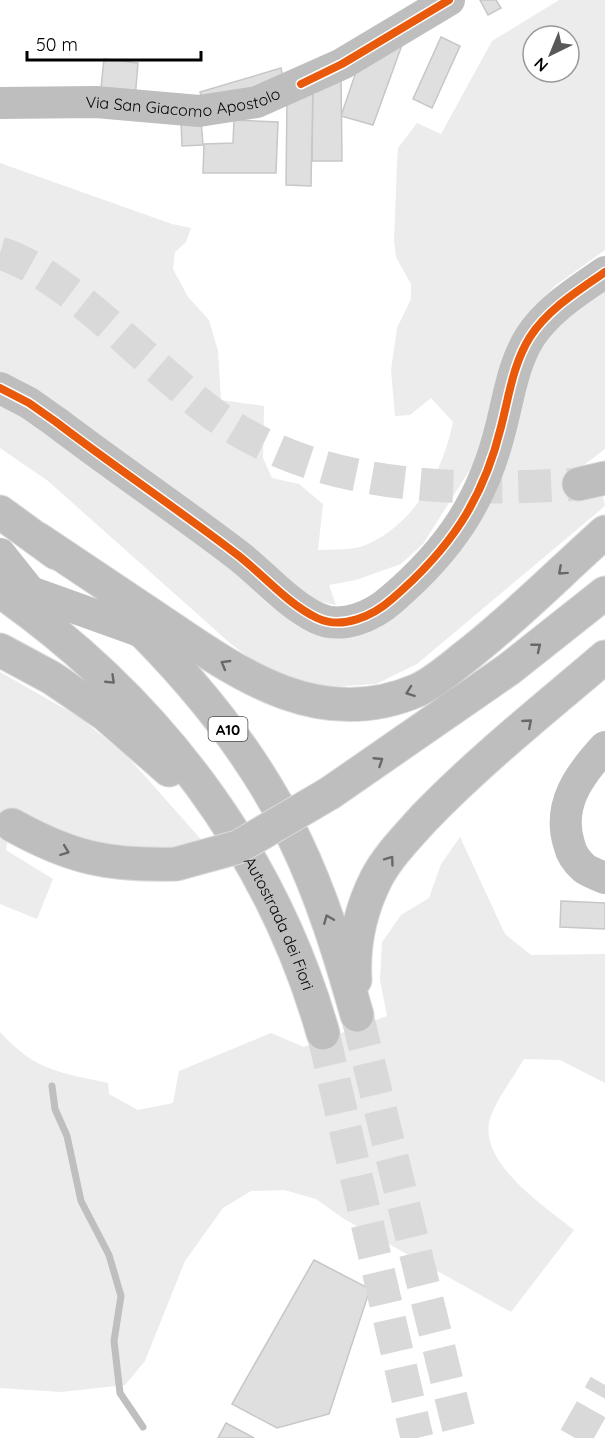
<svg xmlns="http://www.w3.org/2000/svg" width="605" height="1438" font-family="Quicksand,sans-serif">
<rect width="100%" height="100%" fill="#fff"/>
<!-- green -->
<g fill="#ececec" fill-rule="evenodd">
<path d="M 559,0 L 605,0 L 605,250 L 555,286 L 531,311 L 476,460 L 423,544 L 401,564 L 356,580 L 329,585 L 336,605 L 321,602 L 313,632 L 419,587 L 540,340 L 605,284 L 605,449 L 571,475 L 603,495 L 605,506 L 417,664 L 376,684 L 328,687 L 269,672 L 231,644 L 48,481 L 0,448 L 0,163 L 172,224 L 191,228 L 186,242 L 175,252 L 173,269 L 188,297 L 209,320 L 218,351 L 221,400 L 264,406 L 263,458 L 272,478 L 299,484 L 323,504 L 318,550 C 334,549 353,551 368,544 C 416,522 443,471 453,422 L 431,398 L 410,415 L 395,416 L 391,370 L 397,328 L 411,299 L 411,284 L 396,257 L 394,241 L 397,163 L 398,148 L 417,123 L 441,134 L 492,41 ZM 533,36 L 569,36 L 569,72 L 533,72 Z"/>
<path d="M 0,672 L 79,717 L 127,756 L 206,845 L 156,854 L 74,840 L 12,813 L 6,850 L 53,879 L 37,919 L 0,904 Z"/>
<path d="M 460,837 L 505,934 L 531,955 L 605,954 L 605,1083 L 560,1060 L 524,1059 C 513,1078 498,1097 491,1116 C 474,1160 545,1207 574,1230 L 511,1312 L 344,1219 L 316,1199 L 284,1190 L 251,1191 L 223,1208 L 185,1261 L 145,1361 L 125,1385 L 61,1392 L 0,1388 L 0,1032 C 36,1071 58,1072 108,1083 L 109,1094 L 138,1110 L 173,1103 L 179,1071 L 271,1033 L 304,1047 L 387,1016 L 380,980 L 382,942 L 401,915 L 429,898 L 441,864 Z"/>
</g>
<g fill="none" stroke-linecap="round" stroke-linejoin="round">
<!-- stream -->
<path stroke="#bfbfbf" stroke-width="7" d="M 52,1086 L 55,1109 L 67,1136 L 81,1201 L 109,1255 L 121,1296 L 114,1341 L 120,1393 L 143,1427"/>
</g>
<!-- building -->
<g fill="#dfdfdf" stroke="#c7c7c7" stroke-width="1.5">
<path d="M 480,0 L 496,0 L 501,8 L 488,15 Z"/>
<path d="M 441,37 L 460,46 L 432,108 L 413,99 Z"/>
<path d="M 402,45 L 373,125 L 341,116 L 360,60 Z"/>
<path d="M 104,59 L 138,63 L 135,99 L 100,97 Z"/>
<path d="M 281,68 L 284,85 L 203,103 L 200,92 Z"/>
<path d="M 341,71 L 342,161 L 312,161 L 313,85 Z"/>
<path d="M 313,85 L 311,186 L 286,185 L 287,96 Z"/>
<path d="M 201,120 L 203,145 L 182,146 L 181,121 Z"/>
<path d="M 234,120 L 278,122 L 276,173 L 203,173 L 204,144 L 233,143 Z"/>
<path d="M 561,901 L 605,903 L 605,929 L 560,927 Z"/>
<path d="M 314,1260 L 370,1289 L 329,1414 L 277,1428 L 232,1404 Z"/>
<path d="M 226,1423 L 254,1438 L 218,1438 Z"/>
</g>
<g fill="none" stroke-linecap="round" stroke-linejoin="round">
<!-- major-tunnel -->
<path stroke="#d9d9d9" stroke-width="33" stroke-dasharray="33 16" stroke-linecap="butt" d="M 575,1438 L 605,1385"/>
<!-- highway-tunnel -->
<g stroke="#d9d9d9" stroke-width="33" stroke-dasharray="33 16" stroke-linecap="butt">
<path d="M 0,253 C 53,269 121,336 164,373 C 188,394 211,415 239,431 C 341,491 464,491 579,484"/>
<path d="M 357,1015 L 461,1438"/>
<path d="M 323,1033 L 417,1438"/>
</g>
<!-- highway casing -->
<g stroke="#dbdbdb" stroke-width="35">
<g id="highway">
<path d="M 579,484 L 605,478"/>
<path d="M 0,512 L 56,553"/>
<path d="M 38,539 C 78,566 119,593 159,620 C 237,673 319,733 418,690 C 435,682 451,668 466,656 C 515,618 559,573 605,532"/>
<path id="s2" d="M 0,591 C 155,699 271,851 323,1033"/>
<path d="M 126,615 C 193,680 255,755 295,840 C 322,896 340,955 357,1015"/>
<path d="M 0,650 L 52,678 L 106,715 L 169,770"/>
<path d="M 330,793 L 509,669 L 605,593"/>
<path d="M 12,825 C 71,858 109,866 176,864"/>
<path d="M 355,980 C 353,945 360,911 376,879 C 388,856 407,837 424,818 C 480,760 544,709 605,657"/>
</g>
</g>
<!-- minor -->
<g stroke="#bebebe" stroke-width="32">
<path id="s1" d="M 0,103 L 96,102 L 199,111 L 257,102 L 342,64 L 449,0"/>
<path d="M 0,388 L 29,403 L 56,422 C 115,467 176,508 235,553 C 262,573 286,603 317,618 C 342,630 373,616 392,599 C 449,550 483,501 501,427 C 509,396 513,364 530,337 C 548,309 578,291 605,272"/>
<path d="M 0,554 L 31,593"/>
<path d="M 0,581 L 145,633"/>
<path d="M 605,747 C 579,775 557,805 569,844 C 571,853 576,861 584,868 C 589,872 598,875 605,878"/>
</g>
<!-- highway -->
<use href="#highway" stroke="#bebebe" stroke-width="33"/>
<!-- highway-bridge casing -->
<g stroke="#dbdbdb" stroke-width="35" stroke-linecap="butt">
<path id="highway-bridge" d="M 176,864 L 238,847 L 330,793"/>
</g>
<!-- highway-bridge -->
<use href="#highway-bridge" stroke="#bebebe" stroke-width="33"/>
<!-- cycleway casing -->
<g stroke="#fff" stroke-width="11">
<g id="cycleway">
<path d="M 301,84 L 342,64 L 449,0"/>
<path d="M 0,388 L 29,403 L 56,422 C 115,467 176,508 235,553 C 262,573 286,603 317,618 C 342,630 373,616 392,599 C 449,550 483,501 501,427 C 509,396 513,364 530,337 C 548,309 578,291 605,272"/>
</g>
</g>
<!-- cycleway -->
<use href="#cycleway" stroke="#e8590c" stroke-width="8"/>
</g>
<!-- one-way arrows -->
<defs><path id="oneway-chevron" d="M-2-3.5L2.5 0L-2 3.5" fill="none" stroke-width="1.6" stroke-linecap="round" stroke-linejoin="round" transform="scale(1.5)"/></defs>
<g stroke="#686868">
<use href="#oneway-chevron" transform="translate(562 571) rotate(138)"/>
<use href="#oneway-chevron" transform="translate(537 647) rotate(-39)"/>
<use href="#oneway-chevron" transform="translate(225 664) rotate(-150)"/>
<use href="#oneway-chevron" transform="translate(111 680) rotate(44)"/>
<use href="#oneway-chevron" transform="translate(410 692) rotate(160)"/>
<use href="#oneway-chevron" transform="translate(528 723) rotate(-41)"/>
<use href="#oneway-chevron" transform="translate(379 761) rotate(-33)"/>
<use href="#oneway-chevron" transform="translate(65 851) rotate(21)"/>
<use href="#oneway-chevron" transform="translate(390 860) rotate(-54)"/>
<use href="#oneway-chevron" transform="translate(328 919) rotate(-112)"/>
</g>
<g text-anchor="middle" dominant-baseline="central" stroke-width="5" stroke-linejoin="round" paint-order="stroke">
<!-- shield labels -->
<rect fill="#fff" stroke="#4c4c4c" stroke-width="1.5" x="208.5" y="717" width="39" height="24" rx="4.5"/>
<g font-size="15" font-weight="bold" fill="#000">
<text x="228" y="729">A10</text>
</g>
<!-- street labels -->
<g font-size="16" fill="#000" stroke="#fff">
<text stroke="none"><textPath href="#s1" startOffset="184">Via San Giacomo Apostolo</textPath></text>
<text stroke="none"><textPath href="#s2" startOffset="440">Autostrada dei Fiori</textPath></text>
</g>
</g>
<!-- north arrow -->
<g transform="translate(551 54) rotate(223)"><circle r="28" fill="#ffffff" stroke="#999999" stroke-width="1.5"/>
<path d="M0-4.5L10 22L0 15L-10 22Z" fill="#595959"/>
<text y="-9" font-size="16" font-weight="bold" text-anchor="middle" fill="#000000">N</text>
</g>
<!-- scale -->
<path d="M27 51v9h174v-9" fill="none" stroke="#000000" stroke-width="3"/>
<text x="36" y="51" font-size="18" fill="#000000" stroke="#ffffff" stroke-width="4.5" paint-order="stroke">50 m</text>
</svg>
